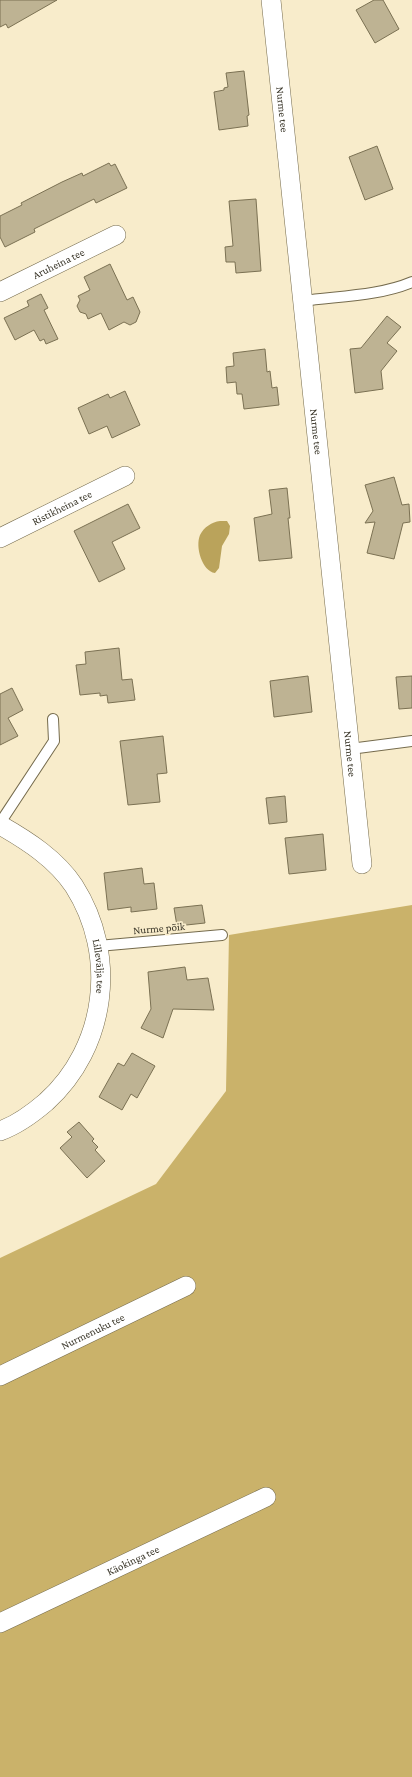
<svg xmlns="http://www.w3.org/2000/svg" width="412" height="1777" font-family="'Crimson Pro',serif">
<rect width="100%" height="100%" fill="#f8eccb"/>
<!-- forest -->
<path fill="#cab26a" d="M 412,905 L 412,1777 L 0,1777 L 0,1258 L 156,1184 L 226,1091 L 229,935 Z"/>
<!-- water -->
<path fill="#baa35b" d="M 220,521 L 227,521 L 230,526 L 229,534 L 222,546 L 219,568 L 215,573 C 202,571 195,547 200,535 C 204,527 212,522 220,521 Z"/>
<!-- building -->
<g fill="#beb393" stroke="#7b7153">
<path d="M 0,0 L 57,0 L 8,28 L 6,24 L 0,27 Z"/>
<path d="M 374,0 L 383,0 L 399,29 L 375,43 L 356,10 Z"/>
<path d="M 244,71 L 249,115 L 247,116 L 248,126 L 219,130 L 214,92 L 224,90 L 224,88 L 228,87 L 226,73 Z"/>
<path d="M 377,146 L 393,189 L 365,200 L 349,157 Z"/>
<path d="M 109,163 L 111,166 L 115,164 L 127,188 L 96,203 L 94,199 L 34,229 L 35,232 L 5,247 L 0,237 L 0,216 L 22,205 L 21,203 L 62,182 L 82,173 L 83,176 Z"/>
<path d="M 256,199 L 261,271 L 236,273 L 235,262 L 226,262 L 225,247 L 233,246 L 229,201 Z"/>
<path d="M 110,264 L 127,300 L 133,297 L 140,312 L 136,322 L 130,325 L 124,322 L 109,330 L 101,313 L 88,319 L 86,314 L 80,312 L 77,306 L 80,300 L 78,296 L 90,290 L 84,277 Z"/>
<path d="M 41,294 L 48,308 L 44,310 L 58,339 L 46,344 L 44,339 L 40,341 L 34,330 L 15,340 L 4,318 L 29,306 L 27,301 Z"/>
<path d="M 387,316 L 401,327 L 387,343 L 397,351 L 381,371 L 383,389 L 355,393 L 350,349 L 361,348 Z"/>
<path d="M 265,349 L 267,372 L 270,371 L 272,388 L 277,387 L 279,405 L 244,409 L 242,394 L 237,394 L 236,382 L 227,383 L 226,367 L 234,366 L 233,353 Z"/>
<path d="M 125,391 L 140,425 L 112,438 L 107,426 L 89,434 L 78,408 L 108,394 L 110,398 Z"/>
<path d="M 394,477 L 402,505 L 409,504 L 410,522 L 403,523 L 394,559 L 367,553 L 375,522 L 365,523 L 373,511 L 365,485 Z"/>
<path d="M 287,488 L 290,518 L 288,518 L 292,558 L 259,561 L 254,518 L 272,514 L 269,490 Z"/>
<path d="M 128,504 L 140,528 L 112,542 L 125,569 L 99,582 L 74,531 Z"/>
<path d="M 119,648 L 122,680 L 132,679 L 135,700 L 108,703 L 107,695 L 100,696 L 100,693 L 80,695 L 76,665 L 86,664 L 85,652 Z"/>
<path d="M 308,676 L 312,712 L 274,717 L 270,681 Z"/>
<path d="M 412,676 L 412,708 L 399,709 L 396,677 Z"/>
<path d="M 12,688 L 23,710 L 8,718 L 18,736 L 0,745 L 0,694 Z"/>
<path d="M 163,736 L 167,773 L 157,774 L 160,802 L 128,805 L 120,741 Z"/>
<path d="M 285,796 L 287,822 L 269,824 L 266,798 Z"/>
<path d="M 323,834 L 326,870 L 289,874 L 285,838 Z"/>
<path d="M 142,868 L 144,884 L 154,883 L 157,909 L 131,912 L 131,907 L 108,910 L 104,873 Z"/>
<path d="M 202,905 L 205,923 L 177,926 L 174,908 Z"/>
<path d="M 185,967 L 187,980 L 208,978 L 214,1010 L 173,1009 L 163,1038 L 141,1028 L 151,1009 L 148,972 Z"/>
<path d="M 132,1053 L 155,1066 L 137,1098 L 131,1094 L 122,1110 L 99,1097 L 118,1063 L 124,1066 Z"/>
<path d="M 79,1122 L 94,1139 L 92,1141 L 98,1147 L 95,1150 L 105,1161 L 87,1178 L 60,1148 L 72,1137 L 67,1132 Z"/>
</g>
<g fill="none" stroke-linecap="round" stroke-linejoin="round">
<!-- lane casing -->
<g stroke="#756b4d" stroke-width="12">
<g id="lane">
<path d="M 303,301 C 338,296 379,296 412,282"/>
<path d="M 350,749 L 412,741"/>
<path d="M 0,823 L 54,741 L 53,719"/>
<path d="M 98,946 L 222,935"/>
</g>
</g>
<!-- street casing -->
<g stroke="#756b4d" stroke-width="20">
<g id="street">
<path id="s1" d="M 271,0 L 362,864"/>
<path id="s2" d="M 0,292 L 116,235"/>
<path id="s3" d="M 0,538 L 125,476"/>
<path id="s4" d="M 0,825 C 28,841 56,859 74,886 C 118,955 107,1047 46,1102 C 32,1114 17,1125 0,1131"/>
<path id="s5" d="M 0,1376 L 186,1286"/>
<path id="s6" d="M 0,1623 L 266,1497"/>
</g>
</g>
<!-- lane -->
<use href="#lane" stroke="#fff" stroke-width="10"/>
<!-- street -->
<use href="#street" stroke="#fff" stroke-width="19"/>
</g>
<g text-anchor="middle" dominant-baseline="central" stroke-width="3.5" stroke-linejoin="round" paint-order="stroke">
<!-- street labels -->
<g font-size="11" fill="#393528" stroke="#f8eccb">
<text stroke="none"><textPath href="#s1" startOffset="110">Nurme tee</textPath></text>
<text stroke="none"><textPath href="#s2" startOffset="65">Aruheina tee</textPath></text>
<text stroke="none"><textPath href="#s1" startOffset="434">Nurme tee</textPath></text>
<text stroke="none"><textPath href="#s3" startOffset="69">Ristikheina tee</textPath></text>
<text stroke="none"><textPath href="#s1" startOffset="758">Nurme tee</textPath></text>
<text transform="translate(159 928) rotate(-5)">Nurme põik</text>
<text stroke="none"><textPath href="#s4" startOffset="182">Lillevälja tee</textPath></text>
<text stroke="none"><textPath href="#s5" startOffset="103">Nurmenuku tee</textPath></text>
<text stroke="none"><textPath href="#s6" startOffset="147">Käokinga tee</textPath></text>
</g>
</g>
</svg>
